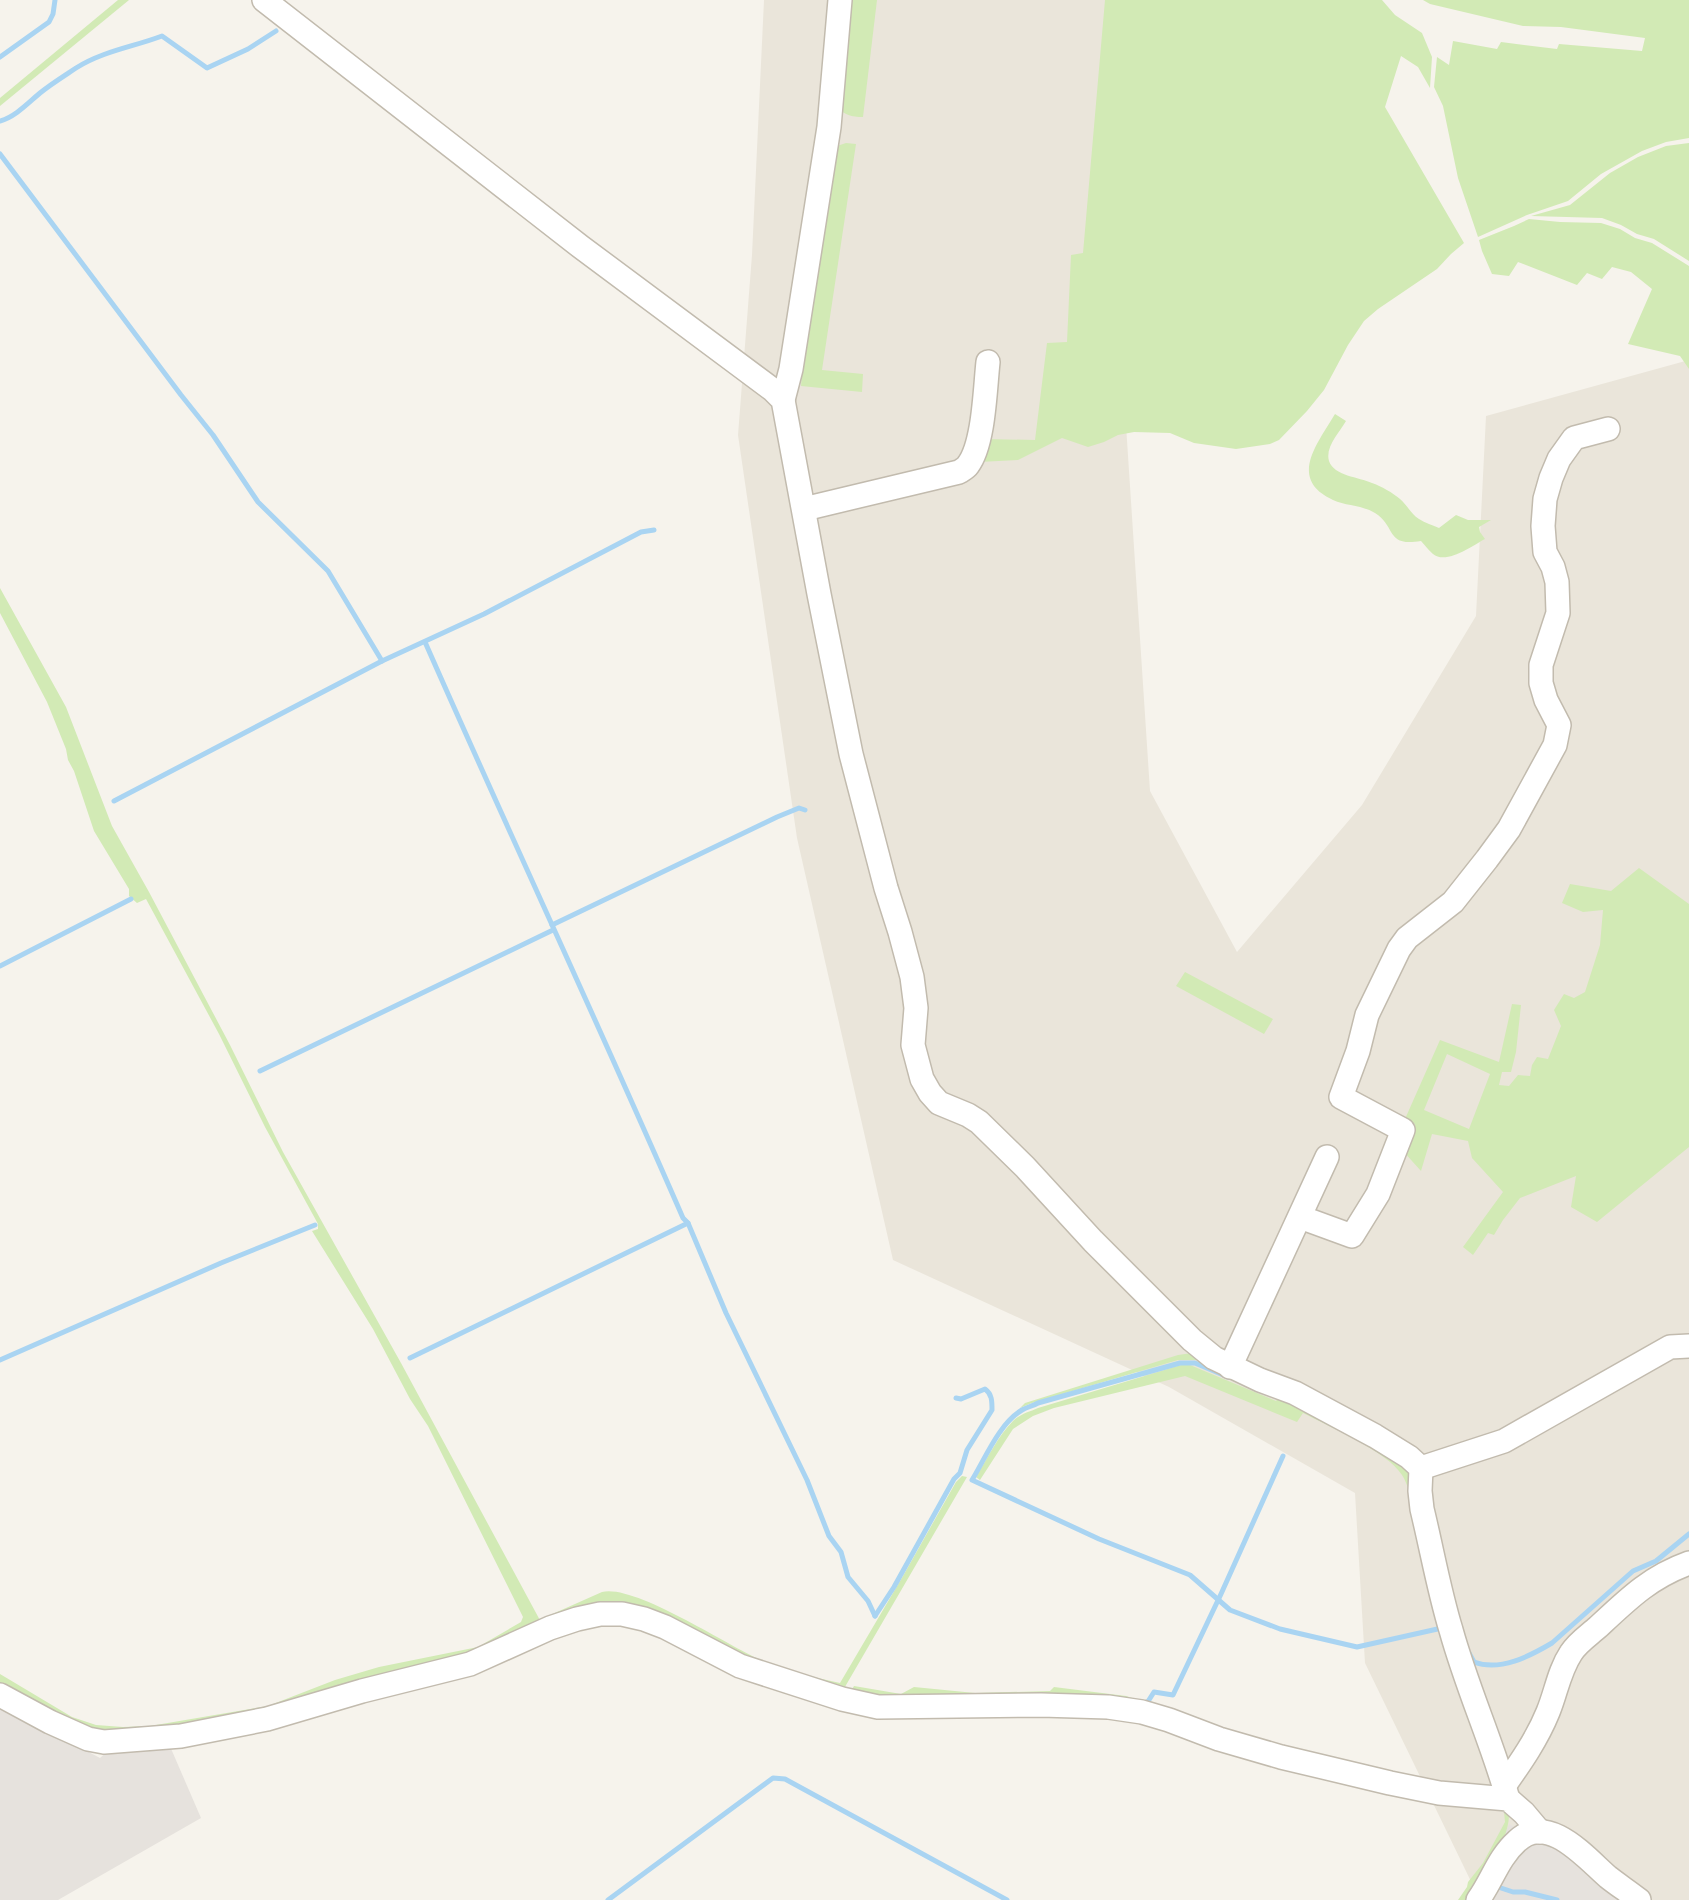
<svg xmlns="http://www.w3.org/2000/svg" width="1689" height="1900" font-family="'Fira Sans Condensed',sans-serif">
<rect width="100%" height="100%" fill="#f6f3ec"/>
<!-- residential -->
<path fill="#eae5da" d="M 764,0 L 1195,0 L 1121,349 L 1150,791 L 1237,952 L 1362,805 L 1476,616 L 1486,416 L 1689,360 L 1689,1900 L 1480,1900 L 1365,1663 L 1355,1493 L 1169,1387 L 893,1260 L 797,838 L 738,435 L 752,255 Z"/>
<!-- industrial -->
<g fill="#e6e2dd">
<path d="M 0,1705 L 100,1758 L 108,1751 L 169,1744 L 201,1818 L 58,1900 L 0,1900 Z"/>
<path d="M 1509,1824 L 1562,1851 L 1622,1900 L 1468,1900 L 1494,1860 Z"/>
</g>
<!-- green -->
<g fill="#d2eab5" fill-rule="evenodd">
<path d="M 118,0 L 129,0 L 0,106 L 0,98 Z"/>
<path d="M 848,0 L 877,0 L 863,117 C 851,117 845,115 837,107 Z"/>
<path d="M 1105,0 L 1382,0 L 1395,15 L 1422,33 L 1432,57 L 1430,88 L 1418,67 L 1401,56 L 1385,107 L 1464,243 L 1451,254 L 1437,269 L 1378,309 L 1364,321 L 1348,345 L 1324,390 L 1307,411 L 1279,440 L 1270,444 L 1236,449 L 1194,443 L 1170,433 L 1134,432 L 1118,435 L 1104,442 L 1088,447 L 1062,438 L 1018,460 L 979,462 L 985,439 L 1035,440 L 1047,343 L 1067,342 L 1071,255 L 1083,253 Z"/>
<path d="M 1423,0 L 1689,0 L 1689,138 L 1666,142 L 1642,151 L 1601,174 L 1568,201 L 1527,215 L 1478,237 L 1458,178 L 1443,106 L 1434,87 L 1437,57 L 1449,65 L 1453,41 L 1497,49 L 1501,42 L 1557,49 L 1559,44 L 1642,51 L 1645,38 L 1561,27 L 1523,26 L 1430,4 Z"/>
<path d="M 846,143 L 856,144 L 822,370 L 863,374 L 862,392 L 801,386 L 803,362 L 837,146 Z"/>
<path d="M 1689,143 L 1689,261 L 1654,239 L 1637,234 L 1621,225 L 1602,218 L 1531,216 L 1570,205 L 1610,173 L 1638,157 L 1666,146 Z"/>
<path d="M 1529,219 L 1560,222 L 1601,223 L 1620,229 L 1635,238 L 1652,243 L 1689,266 L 1689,369 L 1680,356 L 1628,344 L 1652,289 L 1631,272 L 1612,267 L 1602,279 L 1587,273 L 1577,285 L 1518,262 L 1509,276 L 1492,274 L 1482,251 L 1479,240 L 1514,226 Z"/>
<path d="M 1335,414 L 1346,421 C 1339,433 1325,447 1329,461 C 1334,476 1359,477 1372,483 C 1381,486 1393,493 1400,499 C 1407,505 1411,514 1419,519 C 1425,523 1433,525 1439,528 L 1456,515 L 1468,520 L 1491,520 L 1479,527 L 1480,532 L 1485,539 C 1472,546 1446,565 1433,554 C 1428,550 1425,545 1421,541 C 1385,547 1397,527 1375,513 C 1362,505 1346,506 1333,500 C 1287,479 1318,443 1335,414 Z"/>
<path d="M 0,588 L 66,707 L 112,826 L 149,892 L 230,1045 L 283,1152 L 401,1363 L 542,1624 L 506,1643 L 276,1713 L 101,1735 L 0,1687 L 0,1674 L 72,1717 L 96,1725 L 123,1727 L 150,1726 L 268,1706 L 335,1680 L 379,1667 L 478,1647 L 521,1622 L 523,1617 L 428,1426 L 410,1399 L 373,1329 L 312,1231 L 318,1229 L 318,1224 L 265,1127 L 219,1034 L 146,899 L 137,903 L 129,896 L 129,889 L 94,831 L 74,771 L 68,760 L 66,749 L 47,702 L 0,613 Z"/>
<path d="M 1639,868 L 1689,904 L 1689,1147 L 1597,1222 L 1571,1207 L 1576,1176 L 1520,1198 L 1503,1220 L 1494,1235 L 1488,1233 L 1473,1255 L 1463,1247 L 1503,1192 L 1472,1158 L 1468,1141 L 1432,1134 L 1421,1171 L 1403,1151 L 1415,1124 L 1405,1119 L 1440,1040 L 1499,1062 L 1512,1004 L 1521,1005 L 1516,1052 L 1511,1072 L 1502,1072 L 1499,1085 L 1509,1086 L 1518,1075 L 1530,1076 L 1532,1065 L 1537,1057 L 1548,1059 L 1561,1026 L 1554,1010 L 1564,994 L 1574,998 L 1585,992 L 1600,945 L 1603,910 L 1583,912 L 1562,903 L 1570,884 L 1611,891 ZM 1447,1054 L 1490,1074 L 1469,1129 L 1424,1110 Z"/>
<path d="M 1185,972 L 1273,1019 L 1264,1034 L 1176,986 Z"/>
<path d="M 1192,1353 L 1200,1353 L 1229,1369 L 1282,1391 L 1321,1410 L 1373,1439 L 1400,1456 L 1413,1467 L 1417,1473 L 1416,1488 L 1420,1511 L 1446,1624 L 1437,1625 L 1409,1490 C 1407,1486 1405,1479 1402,1475 C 1388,1452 1328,1426 1303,1413 L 1297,1422 L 1185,1376 L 1054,1408 L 1033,1416 L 1013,1429 L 980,1480 L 976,1477 C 987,1459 998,1436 1013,1421 C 1020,1414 1029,1412 1038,1408 L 1181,1365 L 1190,1365 L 1276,1401 L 1280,1396 L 1200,1360 L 1178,1360 L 1032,1403 L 1020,1408 L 1008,1420 L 1025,1403 L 1178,1355 Z"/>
<path d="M 962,1476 L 967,1477 L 842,1692 L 799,1680 L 657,1617 L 550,1620 L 548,1616 L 602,1592 C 635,1584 726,1645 761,1660 C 786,1670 813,1677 840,1683 L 903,1576 L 956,1482 Z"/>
<path d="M 854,1686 L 901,1694 L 914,1687 L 975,1693 L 1050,1691 L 1054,1687 L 1126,1696 L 1145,1702 L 942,1701 L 849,1694 Z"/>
<path d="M 1504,1811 L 1509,1816 C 1508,1843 1482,1878 1468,1900 L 1458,1900 L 1467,1887 L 1468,1882 L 1483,1863 L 1505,1822 Z"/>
</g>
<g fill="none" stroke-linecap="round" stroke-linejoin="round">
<!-- stream -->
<g stroke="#a9d4f2" stroke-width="5">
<path d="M 0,57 L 49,22 L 53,14 L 55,0"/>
<path d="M 0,121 C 15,117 28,103 40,93 C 51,84 64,76 76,68 C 103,51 133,47 162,36 L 207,68 L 248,49 L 276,31"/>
<path d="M 0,154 L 181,395 L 213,435 L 258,502 L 328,571 L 382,661"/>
<path d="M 425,642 C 510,835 599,1025 683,1218 L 688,1223 L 726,1313 L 807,1480 L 829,1536 L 841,1552 L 848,1577 L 868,1601 L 875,1616"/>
<path d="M 114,801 L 382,661 L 484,614 L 641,532 L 654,530"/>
<path d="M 552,925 L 777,817 L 799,808 L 805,810"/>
<path d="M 0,966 L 131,899"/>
<path d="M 260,1071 L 553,930"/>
<path d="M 410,1358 L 688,1223"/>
<path d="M 0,1360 L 221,1263 L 315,1225"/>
<path d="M 1228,1377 L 1195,1363 L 1180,1363 L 1038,1403 C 1033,1406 1027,1407 1022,1410 C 999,1424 986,1457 972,1480 L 1099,1539 L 1190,1575 L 1230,1610 L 1280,1629 L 1357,1647 L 1442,1628"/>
<path d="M 875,1616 L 894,1587 L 954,1479 L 960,1473 L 967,1450 L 992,1410 C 992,1401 992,1394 985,1389 L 961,1399 L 956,1398"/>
<path d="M 1469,1653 L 1474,1662 C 1500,1672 1530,1656 1552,1643 L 1633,1571 L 1656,1561 L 1689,1534"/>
<path d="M 1147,1703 L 1154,1692 L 1173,1695 L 1221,1594 L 1283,1456"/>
<path d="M 1495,1886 L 1513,1892 L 1525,1892 L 1557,1900"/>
<path d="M 608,1900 L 773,1778 L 785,1779 L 1007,1900"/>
</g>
<!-- minor casing -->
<g stroke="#c2bbae" stroke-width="26">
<g id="minor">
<path d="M 264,0 L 581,247 L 773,390 L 783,400 L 819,594 L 851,754 L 886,888 L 900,932 L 912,977 L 916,1008 L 913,1045 L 922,1079 L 930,1093 L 939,1103 L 968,1115 L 979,1122 L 1025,1167 L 1093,1241 L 1192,1340 L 1214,1358 L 1260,1380 L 1295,1393 L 1375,1436 L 1409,1457 L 1421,1468 L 1420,1491 L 1422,1509 C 1432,1550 1439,1591 1451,1630 C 1467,1688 1492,1742 1508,1799"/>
<path d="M 783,400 L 791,369 L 829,127 L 840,0"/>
<path d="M 804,509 L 959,472 C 962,470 966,468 968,465 C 984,444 985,389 988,362"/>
<path d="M 1300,1217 L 1352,1236 L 1378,1194 L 1403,1130 L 1341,1097 L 1358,1051 L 1367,1015 L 1399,949 L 1407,938 L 1453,902 L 1487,859 L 1509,829 L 1555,745 L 1559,725 L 1546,700 L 1541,683 L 1541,665 L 1558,613 L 1557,582 L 1553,567 L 1545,552 L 1543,526 L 1545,499 L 1551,478 L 1559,459 L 1574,438 L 1608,429"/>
<path d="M 1230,1367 L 1327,1157"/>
<path d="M 1421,1468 L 1504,1441 L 1670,1347 L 1689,1346"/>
<path d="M 0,1695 L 50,1722 L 88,1739 L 104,1742 L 181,1736 L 267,1719 L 362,1691 L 470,1664 L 550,1628 L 577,1619 L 600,1614 L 622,1614 L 644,1619 L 665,1627 L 740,1666 L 842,1699 L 878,1707 L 1041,1705 L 1108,1707 L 1142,1712 L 1169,1720 L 1219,1739 L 1281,1757 L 1390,1783 L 1439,1793 L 1508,1799 L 1524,1813 L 1540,1832"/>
<path d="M 1504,1786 C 1521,1762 1537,1739 1548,1712 C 1556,1693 1559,1671 1571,1653 C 1577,1643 1589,1635 1598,1627 C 1628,1599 1650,1577 1689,1563"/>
<path d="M 1478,1900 C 1492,1881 1498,1858 1517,1841 C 1548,1812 1586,1858 1608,1877 C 1618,1885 1629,1892 1639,1900"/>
</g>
</g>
<!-- minor -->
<use href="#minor" stroke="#fff" stroke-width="23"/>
</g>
</svg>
